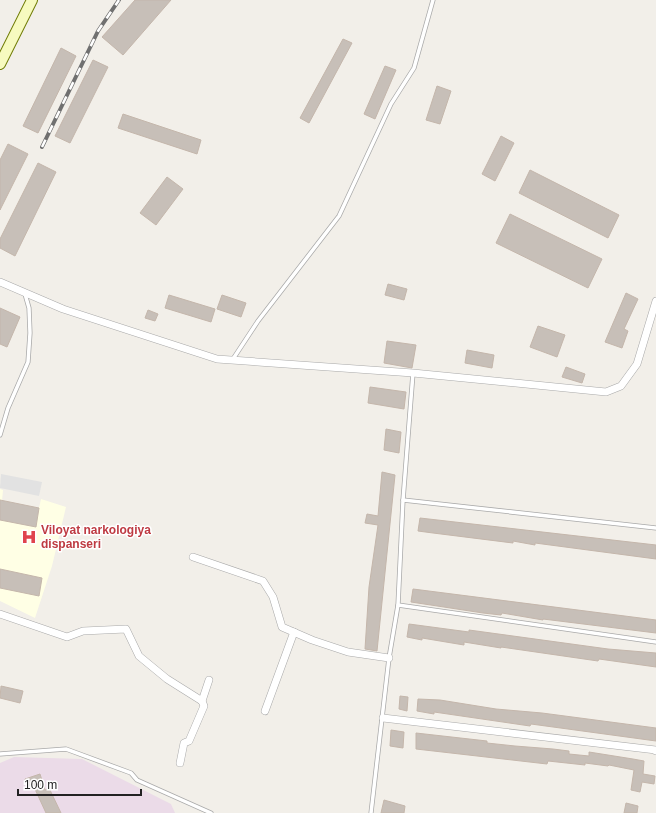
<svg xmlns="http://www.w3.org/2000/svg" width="656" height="813" font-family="Helvetica,sans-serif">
<rect width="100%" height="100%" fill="#f2efe9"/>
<!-- industrial -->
<path fill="#ebdbe8" d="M 14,757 L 82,759 L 171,804 L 175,813 L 0,813 L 0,763 Z"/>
<!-- education -->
<path fill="#ffffe5" d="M 0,489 L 3,490 L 2,501 L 39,508 L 41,499 L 66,507 L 52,566 L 35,618 L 0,601 Z"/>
<!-- parking -->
<path fill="#e2e2e2" d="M 1,474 L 42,482 L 39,496 L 0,488 Z"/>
<!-- building -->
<g fill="#c7bfb8" stroke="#c4b6ab">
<path d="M 135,0 L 171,0 L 123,55 L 102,37 Z"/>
<path d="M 343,39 L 352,43 L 309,123 L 300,118 Z"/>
<path d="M 61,48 L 76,56 L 38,133 L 23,126 Z"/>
<path d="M 93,60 L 108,67 L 70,143 L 55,136 Z"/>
<path d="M 385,66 L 396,70 L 375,119 L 364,114 Z"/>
<path d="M 437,86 L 451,91 L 440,124 L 426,120 Z"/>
<path d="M 123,114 L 201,140 L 197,154 L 118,128 Z"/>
<path d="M 501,136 L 514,143 L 495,181 L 482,174 Z"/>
<path d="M 8,144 L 28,154 L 0,210 L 0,160 Z"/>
<path d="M 38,163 L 56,172 L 15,256 L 0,248 L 0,239 Z"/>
<path d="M 530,170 L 619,215 L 608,238 L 519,193 Z"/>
<path d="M 167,177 L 183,189 L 156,225 L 140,213 Z"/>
<path d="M 510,214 L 602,259 L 588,288 L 496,243 Z"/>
<path d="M 388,284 L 407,289 L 404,300 L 385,295 Z"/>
<path d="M 626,293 L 638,299 L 624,329 L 628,331 L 622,348 L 605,342 Z"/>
<path d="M 169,295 L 215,309 L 211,322 L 165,308 Z"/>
<path d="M 222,295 L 246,303 L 241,317 L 217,309 Z"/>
<path d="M 0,308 L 20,317 L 7,347 L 0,344 Z"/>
<path d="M 148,310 L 158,314 L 155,321 L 145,318 Z"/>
<path d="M 538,326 L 565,335 L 557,357 L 530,347 Z"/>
<path d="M 387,341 L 416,345 L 412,368 L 384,363 Z"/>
<path d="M 467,350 L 494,355 L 492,368 L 465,363 Z"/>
<path d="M 566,367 L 585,374 L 582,383 L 562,377 Z"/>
<path d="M 370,387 L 406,392 L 404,409 L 368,403 Z"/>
<path d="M 386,429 L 401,432 L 399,453 L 384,450 Z"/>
<path d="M 382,472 L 395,475 L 377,651 L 365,649 L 369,587 L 378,525 L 365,523 L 367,514 L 378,516 Z"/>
<path d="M 0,500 L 39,508 L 36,527 L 0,520 Z"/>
<path d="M 420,518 L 656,545 L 656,559 L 535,543 L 535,545 L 513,541 L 513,543 L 433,533 L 418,531 Z"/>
<path d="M 0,569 L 42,578 L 39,596 L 0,588 Z"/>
<path d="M 413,589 L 656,620 L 656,633 L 543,619 L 543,620 L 502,613 L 501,615 L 483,613 L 411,602 Z"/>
<path d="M 409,624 L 469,632 L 469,630 L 608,649 L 656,653 L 656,667 L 599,659 L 598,661 L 501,647 L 501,648 L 464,642 L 464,645 L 422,638 L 422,640 L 407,637 Z"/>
<path d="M 1,686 L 23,691 L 20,703 L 0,698 Z"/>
<path d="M 400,696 L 408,697 L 407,711 L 399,709 Z"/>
<path d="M 418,699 L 440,700 L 496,709 L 542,713 L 656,728 L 656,741 L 531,724 L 530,726 L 434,712 L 434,714 L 417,711 Z"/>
<path d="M 391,730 L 404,732 L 403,748 L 390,746 Z"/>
<path d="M 416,733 L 487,741 L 487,743 L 515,746 L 553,749 L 569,751 L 569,754 L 589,756 L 589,752 L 633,759 L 644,761 L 643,774 L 655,776 L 654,784 L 642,782 L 640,792 L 631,790 L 634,770 L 609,765 L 608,766 L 585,763 L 585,765 L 548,761 L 547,764 L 416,749 Z"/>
<path d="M 40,774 L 45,790 L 49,788 L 61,813 L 46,813 L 34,787 L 28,789 L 25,779 Z"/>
<path d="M 384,800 L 405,806 L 404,813 L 381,813 Z"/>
<path d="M 626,803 L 638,806 L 637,813 L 624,813 Z"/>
</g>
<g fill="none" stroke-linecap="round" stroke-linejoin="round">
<!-- lane casing -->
<g stroke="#a9a9a9" stroke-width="5">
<g id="lane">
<path d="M 233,359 L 258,321 L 339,216 L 391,104 L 414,68 L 433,0"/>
<path d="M 0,435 L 8,408 L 28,362 L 30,333 L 29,308 L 25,294"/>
<path d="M 403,500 L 656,528"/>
<path d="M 398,605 L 656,642"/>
<path d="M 0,754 L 66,749 L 131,773 L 137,780 L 211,813"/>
<path d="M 371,813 L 389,658 L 398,605 L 403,500 L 413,373"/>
</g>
</g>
<!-- street casing -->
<g stroke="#a9a9a9" stroke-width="8">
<g id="street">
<path d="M 0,282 L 63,309 L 217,359 L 413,373 L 606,392 L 621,386 L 637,364 L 656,301"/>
<path d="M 193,557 L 263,581 L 273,597 L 282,627 L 312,640 L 348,652 L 389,658"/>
<path d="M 0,614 L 67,637 L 83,631 L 126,629 L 139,656 L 167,679 L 202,701 L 204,706 L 189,741 L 184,743 L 180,763"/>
<path d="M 202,701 L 209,680"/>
<path d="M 265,711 L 294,632"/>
<path d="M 383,718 L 656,750 L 656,751"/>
</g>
</g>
<!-- secondary casing -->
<g stroke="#707d05" stroke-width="12">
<path id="secondary" d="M 0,64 L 32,0"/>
</g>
<!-- lane -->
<use href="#lane" stroke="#fff" stroke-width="3.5"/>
<!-- street -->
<use href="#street" stroke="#fff" stroke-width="7"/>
<!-- secondary -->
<use href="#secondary" stroke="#f7fabf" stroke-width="10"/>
<!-- rail casing -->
<g stroke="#707070" stroke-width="4">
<path id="rail" d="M 42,147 L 98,31 L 119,0"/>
</g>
<!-- rail -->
<use href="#rail" stroke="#fff" stroke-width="2.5" stroke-dasharray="8" stroke-linecap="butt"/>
</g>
<!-- icons -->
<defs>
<g id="hospital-bare" transform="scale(1.2)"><path d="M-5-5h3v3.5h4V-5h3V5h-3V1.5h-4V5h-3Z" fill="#e0444e" stroke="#fff" stroke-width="2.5" paint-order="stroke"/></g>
</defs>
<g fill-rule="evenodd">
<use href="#hospital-bare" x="29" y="537"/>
</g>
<g text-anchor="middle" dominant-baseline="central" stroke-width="3" stroke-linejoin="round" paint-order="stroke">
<!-- health labels -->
<g font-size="12" font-weight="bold" fill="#be3a42" stroke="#fff" text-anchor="start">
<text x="41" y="530">Viloyat narkologiya<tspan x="41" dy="14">dispanseri</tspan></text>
</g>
</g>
<!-- scale -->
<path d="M18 789v6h123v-6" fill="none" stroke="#222222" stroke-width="2"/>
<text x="24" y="789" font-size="12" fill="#222222" stroke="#ffffff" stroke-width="3" paint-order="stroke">100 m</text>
</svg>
